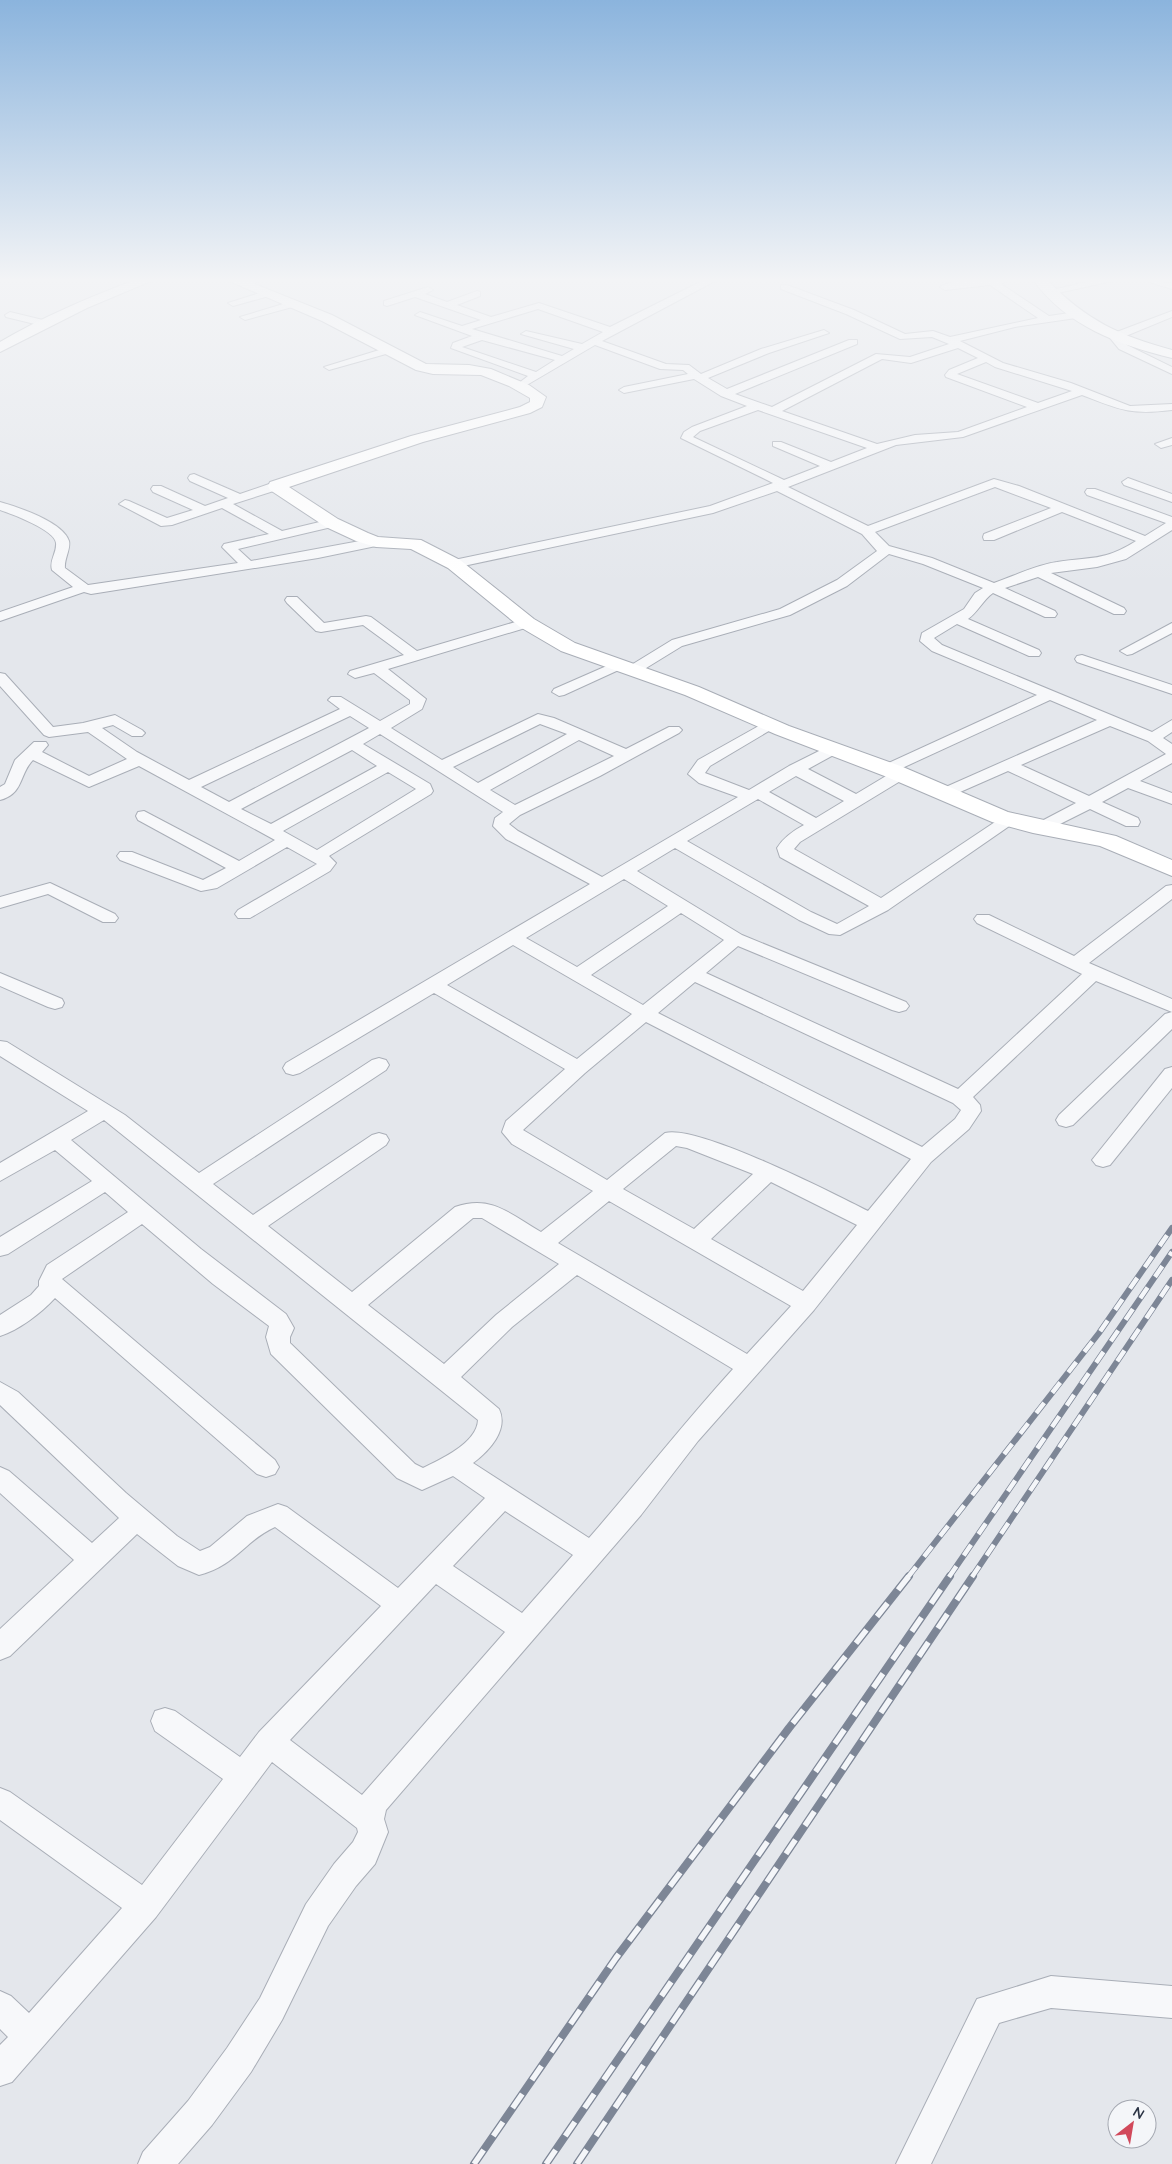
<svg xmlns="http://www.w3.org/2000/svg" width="1172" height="2164" font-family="Quicksand,sans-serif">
<rect width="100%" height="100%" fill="#e4e7ec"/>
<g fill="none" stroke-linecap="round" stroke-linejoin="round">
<!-- street casing -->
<g stroke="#a9aeb7" stroke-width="2">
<g id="street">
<path d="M 243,281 L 259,281 L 244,287 L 239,284 Z"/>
<path d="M 702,281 L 715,281 L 602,341 L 666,364 L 689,365 L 701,374 L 761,349 L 824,330 L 829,333 L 769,353 L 708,378 L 727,389 L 849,340 L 857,340 L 857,344 L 735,394 L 772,407 L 876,354 L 910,357 L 949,344 L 932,337 L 900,339 L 846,314 L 781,289 L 781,285 L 787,285 L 854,310 L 905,334 L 933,331 L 950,337 L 1038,318 L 990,285 L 945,290 L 940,287 C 951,278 990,281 1006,281 L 1001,284 L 1049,316 L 1076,312 L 1081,315 L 1076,318 L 1015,327 L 960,341 L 1003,363 L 1071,383 L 1130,406 L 1172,404 L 1172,410 C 1130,415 1121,410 1082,395 L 963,437 L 896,445 L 788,487 L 868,526 L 994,479 L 1019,486 L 1145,536 L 1166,523 L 1087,495 L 1085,492 L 1087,489 L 1095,489 L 1172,517 L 1172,530 L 1126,559 L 1097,567 L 1051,573 L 1124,608 L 1126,611 L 1124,614 L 1114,614 L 1038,577 L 1005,588 L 1055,611 L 1057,614 L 1055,617 L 1045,617 L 993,593 C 983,600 978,612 968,619 L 1039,650 L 1041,653 L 1039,656 L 1029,656 L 957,624 L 934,638 L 942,645 L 1152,732 L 1172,720 L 1172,732 L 1163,738 L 1172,744 L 1172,763 L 1140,781 L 1172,793 L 1172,804 L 1128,788 L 1102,802 L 1138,818 L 1140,822 L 1138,826 L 1126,826 L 1090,809 L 1042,833 L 1036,832 L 1034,828 L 1036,824 L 1076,803 L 1008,771 L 951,796 L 939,796 L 937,793 L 939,790 L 1097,720 L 1050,700 L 900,769 L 907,771 L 909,774 L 907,777 L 800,842 L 794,849 L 881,898 L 1004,816 L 1016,816 L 1018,820 L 888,910 L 840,935 L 829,934 L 799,920 L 675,848 L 637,871 L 742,935 L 906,1002 L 909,1006 L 906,1010 L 899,1012 L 892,1010 L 738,946 L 706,973 L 958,1089 L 1082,974 L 977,923 L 974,919 L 977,915 L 989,915 L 1074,956 L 1166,886 L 1172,885 L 1172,899 L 1089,963 L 1172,999 L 1172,1029 L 1073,1125 L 1066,1127 L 1059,1125 L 1056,1120 L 1059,1115 L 1165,1014 L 1172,1012 L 1096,981 L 973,1097 L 980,1105 L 981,1111 L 969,1129 L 931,1162 L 814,1310 L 698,1441 L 641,1515 L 386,1810 L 384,1819 L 388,1832 L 375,1864 L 356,1886 L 328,1926 L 282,2020 L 251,2072 L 212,2125 L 178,2164 L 138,2164 L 143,2152 L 188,2101 L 227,2048 L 260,1998 L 306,1904 L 334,1864 L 353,1842 L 358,1832 L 357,1828 L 272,1762 L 156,1917 L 12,2082 L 0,2086 L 0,2045 L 8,2037 L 0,2029 L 0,1991 L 11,1996 L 29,2013 L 122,1908 L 0,1820 L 0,1788 L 10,1792 L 142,1885 L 223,1779 L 155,1731 L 151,1721 L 155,1711 L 165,1708 L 175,1711 L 240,1757 L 259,1732 L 381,1606 L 275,1527 C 244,1541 237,1565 199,1575 L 178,1566 L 137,1534 L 10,1656 L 0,1660 L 0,1629 L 74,1560 L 0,1493 L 0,1467 L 9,1471 L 92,1543 L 119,1518 L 0,1405 L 0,1382 L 18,1392 L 126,1493 L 177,1536 L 200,1551 L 210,1547 L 247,1516 L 278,1504 L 287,1507 L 398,1588 L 485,1498 L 453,1476 L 422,1490 L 397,1478 L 271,1354 L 266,1337 L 269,1326 L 213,1284 L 142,1224 L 62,1279 L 275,1460 L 279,1467 L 275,1474 L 266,1477 L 257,1474 L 55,1298 C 41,1313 19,1330 0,1336 L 0,1315 L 31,1295 L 39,1286 L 39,1281 L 47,1265 L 128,1212 L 105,1192 L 8,1254 L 0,1256 L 0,1237 L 92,1181 L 55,1150 L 0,1181 L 0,1163 L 88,1111 L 0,1056 L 0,1041 L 7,1042 L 125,1115 L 199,1173 L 372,1060 L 379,1058 L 386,1060 L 389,1065 L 386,1070 L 213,1184 L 253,1215 L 372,1135 L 379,1133 L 386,1135 L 389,1140 L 386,1145 L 268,1226 L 352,1292 L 455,1207 C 492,1194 511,1215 541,1232 L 593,1191 L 512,1144 L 502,1132 L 506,1121 L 565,1069 L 434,993 L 300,1073 L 293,1075 L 286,1073 L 283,1068 L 286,1063 L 590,884 L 506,839 L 493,826 L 495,818 L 503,812 L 380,734 L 363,744 L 430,784 L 433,791 L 431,794 L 329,856 L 336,863 L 330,871 L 250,918 L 238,918 L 235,914 L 238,910 L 317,864 L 287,847 L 217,888 L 201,891 L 120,860 L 117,856 L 120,852 L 132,852 L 203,880 L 226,868 L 138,820 L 136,816 L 138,812 L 144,811 L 239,861 L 275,840 L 139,766 L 89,787 L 33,760 C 19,774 24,794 0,800 L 0,787 L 5,784 L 15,760 L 34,742 L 46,742 L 48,745 L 42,752 L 89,776 L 127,759 L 88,732 L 49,737 L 44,735 L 0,686 L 0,673 L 5,674 L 53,727 L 83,723 L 115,715 L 142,730 L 145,733 L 142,736 L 132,736 L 113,725 L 102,728 L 137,752 L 189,780 L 340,709 L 328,700 L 331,697 L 341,697 L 380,721 L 410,704 L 410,700 L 374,673 L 355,678 L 348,674 L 350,671 L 404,655 L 363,625 L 321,632 L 316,631 L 287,603 L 285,600 L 287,597 L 297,597 L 324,623 L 366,616 L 371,617 L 417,651 L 522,620 L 532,620 L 534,623 L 532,626 L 388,669 L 426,699 L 422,709 L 391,728 L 442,760 L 538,714 L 554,718 L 626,749 L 669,727 L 679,727 L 682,730 L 679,733 L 600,776 L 520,815 L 509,824 L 518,831 L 602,877 L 738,797 L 699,783 L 688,774 L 698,760 L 766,722 L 776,722 L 779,725 L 710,766 L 705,773 L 749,790 L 789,766 L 833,744 L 839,746 L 841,749 L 839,752 L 808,769 L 856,794 L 891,773 L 882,772 L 880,769 L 882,766 L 1037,695 L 932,651 L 920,641 L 922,633 L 964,609 L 975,593 L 983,588 L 923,564 L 889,554 L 847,586 L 790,615 L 682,646 L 638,673 L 628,673 L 626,670 L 628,667 L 672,640 L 780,609 L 837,580 L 877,551 L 862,534 L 777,491 L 713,513 L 454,568 L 449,567 L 447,564 L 449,561 L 454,560 L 710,506 L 773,483 L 681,438 L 684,432 L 692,427 L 747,406 L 721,396 L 694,379 L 624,393 L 619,390 L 624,387 L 688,374 L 683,370 L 660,369 L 595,345 L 520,389 L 515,386 L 528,376 L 451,348 L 453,343 L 472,336 L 415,315 L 420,312 L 462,326 L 481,320 L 415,297 L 387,306 L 384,305 L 384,301 L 428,287 L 433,290 L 425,294 L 447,302 L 477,291 L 480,292 L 480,296 L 457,305 L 491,317 L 539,303 L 610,327 ZM 538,309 L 603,332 L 582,344 L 526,331 L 521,334 L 574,349 L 562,356 L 472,329 ZM 482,340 L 555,360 L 536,372 L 462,347 ZM 958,348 L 978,358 L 949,370 L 945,375 L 946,377 L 1027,407 L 958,432 L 915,435 L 877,444 L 782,411 L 882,359 L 911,363 ZM 986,362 L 995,367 L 1072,391 L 1038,403 L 957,374 ZM 758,410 L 867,448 L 831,462 L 781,442 L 773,442 L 773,446 L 820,466 L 784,480 L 693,437 L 700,431 ZM 995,487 L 1051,508 L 984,534 L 983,537 L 984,540 L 994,540 L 1062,512 L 1136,541 C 1102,562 1093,556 1057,562 C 1036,565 1014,576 994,583 L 932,558 L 889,546 L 875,532 ZM 350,716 L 369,728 L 229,802 L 201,787 ZM 540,724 L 567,734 L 478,783 L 453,767 ZM 1110,726 L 1148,741 L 1166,754 L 1089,796 L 1021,765 ZM 579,740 L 614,756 L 515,805 L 490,790 ZM 352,750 L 377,766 L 271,824 L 241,809 ZM 388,772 L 416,789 L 317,850 L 283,831 ZM 796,776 L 844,801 L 816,818 L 769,792 ZM 758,799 L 804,825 C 793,831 784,837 777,848 L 780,857 L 869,906 L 837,924 L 811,912 L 687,841 ZM 624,879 L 668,906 L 577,967 L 526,938 ZM 681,913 L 724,940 L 643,1005 L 591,975 ZM 513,945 L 632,1014 L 577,1059 L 447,985 ZM 695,982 L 953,1103 L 961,1110 L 955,1119 L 922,1147 L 658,1013 ZM 646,1022 L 911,1159 L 868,1211 C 833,1193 697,1124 665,1133 L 607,1180 L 523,1130 L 585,1073 ZM 104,1120 L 478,1420 C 477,1443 441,1459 423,1468 L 415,1464 L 290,1343 L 290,1337 L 294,1328 L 286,1314 L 201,1249 L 71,1140 ZM 676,1146 L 687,1148 L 753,1174 L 694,1229 L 623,1189 ZM 771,1182 L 857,1225 L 803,1291 L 711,1239 ZM 609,1201 L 791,1306 L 747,1354 L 558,1243 ZM 473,1218 L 482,1218 L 559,1264 L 496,1315 L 444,1364 L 368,1305 ZM 577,1275 L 733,1369 C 683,1424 638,1482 589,1538 L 473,1463 C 489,1451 509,1430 499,1409 L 461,1377 L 512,1327 ZM 505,1511 L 573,1555 L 522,1613 L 453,1566 ZM 436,1584 L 505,1632 L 362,1795 L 290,1740 Z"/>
<path d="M 1090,281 L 1112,281 L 1049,295 L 1044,292 Z"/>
<path d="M 1150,281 L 1172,283 L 1172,289 L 1152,283 Z"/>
<path d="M 266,291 L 269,292 L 269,296 L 233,306 L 228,303 Z"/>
<path d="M 293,301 L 298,304 L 296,306 L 245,320 L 240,317 Z"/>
<path d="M 1172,311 L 1172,317 L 1121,338 L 1127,345 L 1172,367 L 1172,374 L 1119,349 L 1110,338 L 1114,333 Z"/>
<path d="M 10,312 L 47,321 L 48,323 L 43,326 L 6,317 L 5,315 Z"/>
<path d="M 389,347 L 394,350 L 393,352 L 329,370 L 324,367 Z"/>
<path d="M 1172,438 L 1172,445 L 1161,448 L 1155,444 Z"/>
<path d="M 194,474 L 240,494 L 272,483 L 280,483 L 282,486 L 280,489 L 233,504 L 282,531 L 332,519 L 338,523 L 336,526 L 238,549 L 251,561 L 376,538 L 382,542 L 376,546 L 318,558 L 91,594 L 84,592 L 0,621 L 0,612 L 73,587 L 52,570 C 49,560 57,553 56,543 C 55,530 12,514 0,510 L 0,502 C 18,507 63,522 69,541 C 71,549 64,559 65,568 L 88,585 L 238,563 L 222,547 L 224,544 L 269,534 L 222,508 L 172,525 L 161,526 L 119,504 L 125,500 L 129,501 L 167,518 L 193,510 L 153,492 L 151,489 L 153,486 L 161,486 L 205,506 L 228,498 L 190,481 L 188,478 L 190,475 Z"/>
<path d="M 1128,478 L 1172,494 L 1172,502 L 1124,485 L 1122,482 Z"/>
<path d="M 1172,623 L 1172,633 L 1132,654 L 1127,655 L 1120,651 Z"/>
<path d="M 1082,655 L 1172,685 L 1172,694 L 1077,662 L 1075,659 L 1077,656 Z"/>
<path d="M 618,661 L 623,662 L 625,665 L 623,668 L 564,695 L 559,696 L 552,692 L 554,689 Z"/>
<path d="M 50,883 L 115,914 L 118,918 L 115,922 L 103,922 L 48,894 L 0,908 L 0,897 Z"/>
<path d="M 0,973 L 62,999 L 64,1003 L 62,1007 L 55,1009 L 48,1007 L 0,986 Z"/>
<path d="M 1172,1067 L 1172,1088 L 1110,1165 L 1103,1167 L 1096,1165 L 1092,1160 L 1096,1155 L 1165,1069 Z"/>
<path d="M 1051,1976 L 1172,1986 L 1172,2018 L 1051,2008 L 999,2023 L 931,2164 L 896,2164 L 977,1999 Z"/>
</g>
</g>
<!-- secondary casing -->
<g stroke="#a9aeb7" stroke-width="2">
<g id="secondary">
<path d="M 132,281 L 151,281 L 87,308 L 0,352 L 0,342 C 42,317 86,299 132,281 Z"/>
<path d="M 229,281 L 247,281 L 332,315 L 426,364 L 469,365 L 491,369 L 529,385 L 546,397 L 542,407 L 530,413 L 423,442 L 289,487 L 338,519 L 368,533 L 378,537 L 421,540 L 460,560 L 534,619 L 575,643 L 699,687 L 789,726 L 903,767 L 1008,812 L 1116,836 L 1172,860 L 1172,876 L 1100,846 L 1033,833 L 992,822 L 887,777 L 775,734 L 685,695 L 561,651 L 520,627 L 448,568 L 411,549 L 376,547 L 356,541 L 326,527 L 270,490 L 268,486 L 270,482 L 411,436 L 520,407 L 530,402 L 530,398 L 509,386 L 481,375 L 433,374 L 416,370 L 322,321 Z"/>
<path d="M 1034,281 L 1048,281 C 1086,320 1120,336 1172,350 L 1172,358 C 1119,345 1067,326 1034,281 Z"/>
</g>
</g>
<!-- street -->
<use href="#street" fill="#f7f8fa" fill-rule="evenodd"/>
<!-- secondary -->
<use href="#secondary" fill="#fff" fill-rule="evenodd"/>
<!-- rail-far1 casing -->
<g stroke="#7d8696" stroke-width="6">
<g id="rail-far1">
<path d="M 908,1577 L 1099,1333 L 1172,1228"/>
<path d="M 949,1577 L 1172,1252"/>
<path d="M 972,1577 L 1172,1280"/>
</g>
</g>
<!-- rail casing -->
<g stroke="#7d8696" stroke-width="8">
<g id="rail">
<path d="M 474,2164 L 616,1958 L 789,1728 L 909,1576"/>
<path d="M 546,2164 L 950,1576"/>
<path d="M 577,2164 L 973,1576"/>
</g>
</g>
<!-- rail-far1 -->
<use href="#rail-far1" stroke="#f4f6f9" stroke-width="4.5" stroke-dasharray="13" stroke-linecap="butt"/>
<!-- rail -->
<use href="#rail" stroke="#f4f6f9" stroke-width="5.5" stroke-dasharray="17" stroke-linecap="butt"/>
</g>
<!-- sky -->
<linearGradient id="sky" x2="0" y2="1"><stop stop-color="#8bb4dd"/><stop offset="0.48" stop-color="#f3f4f6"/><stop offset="1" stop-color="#f3f4f6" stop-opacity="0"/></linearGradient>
<rect width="1172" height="584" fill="url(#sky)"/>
<!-- north arrow -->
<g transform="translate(1132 2124) rotate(31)"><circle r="24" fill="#f4f6f9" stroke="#a4a8b1"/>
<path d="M0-4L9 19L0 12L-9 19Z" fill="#d1495b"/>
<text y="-8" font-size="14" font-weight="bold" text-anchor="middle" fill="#2b3445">N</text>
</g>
</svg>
